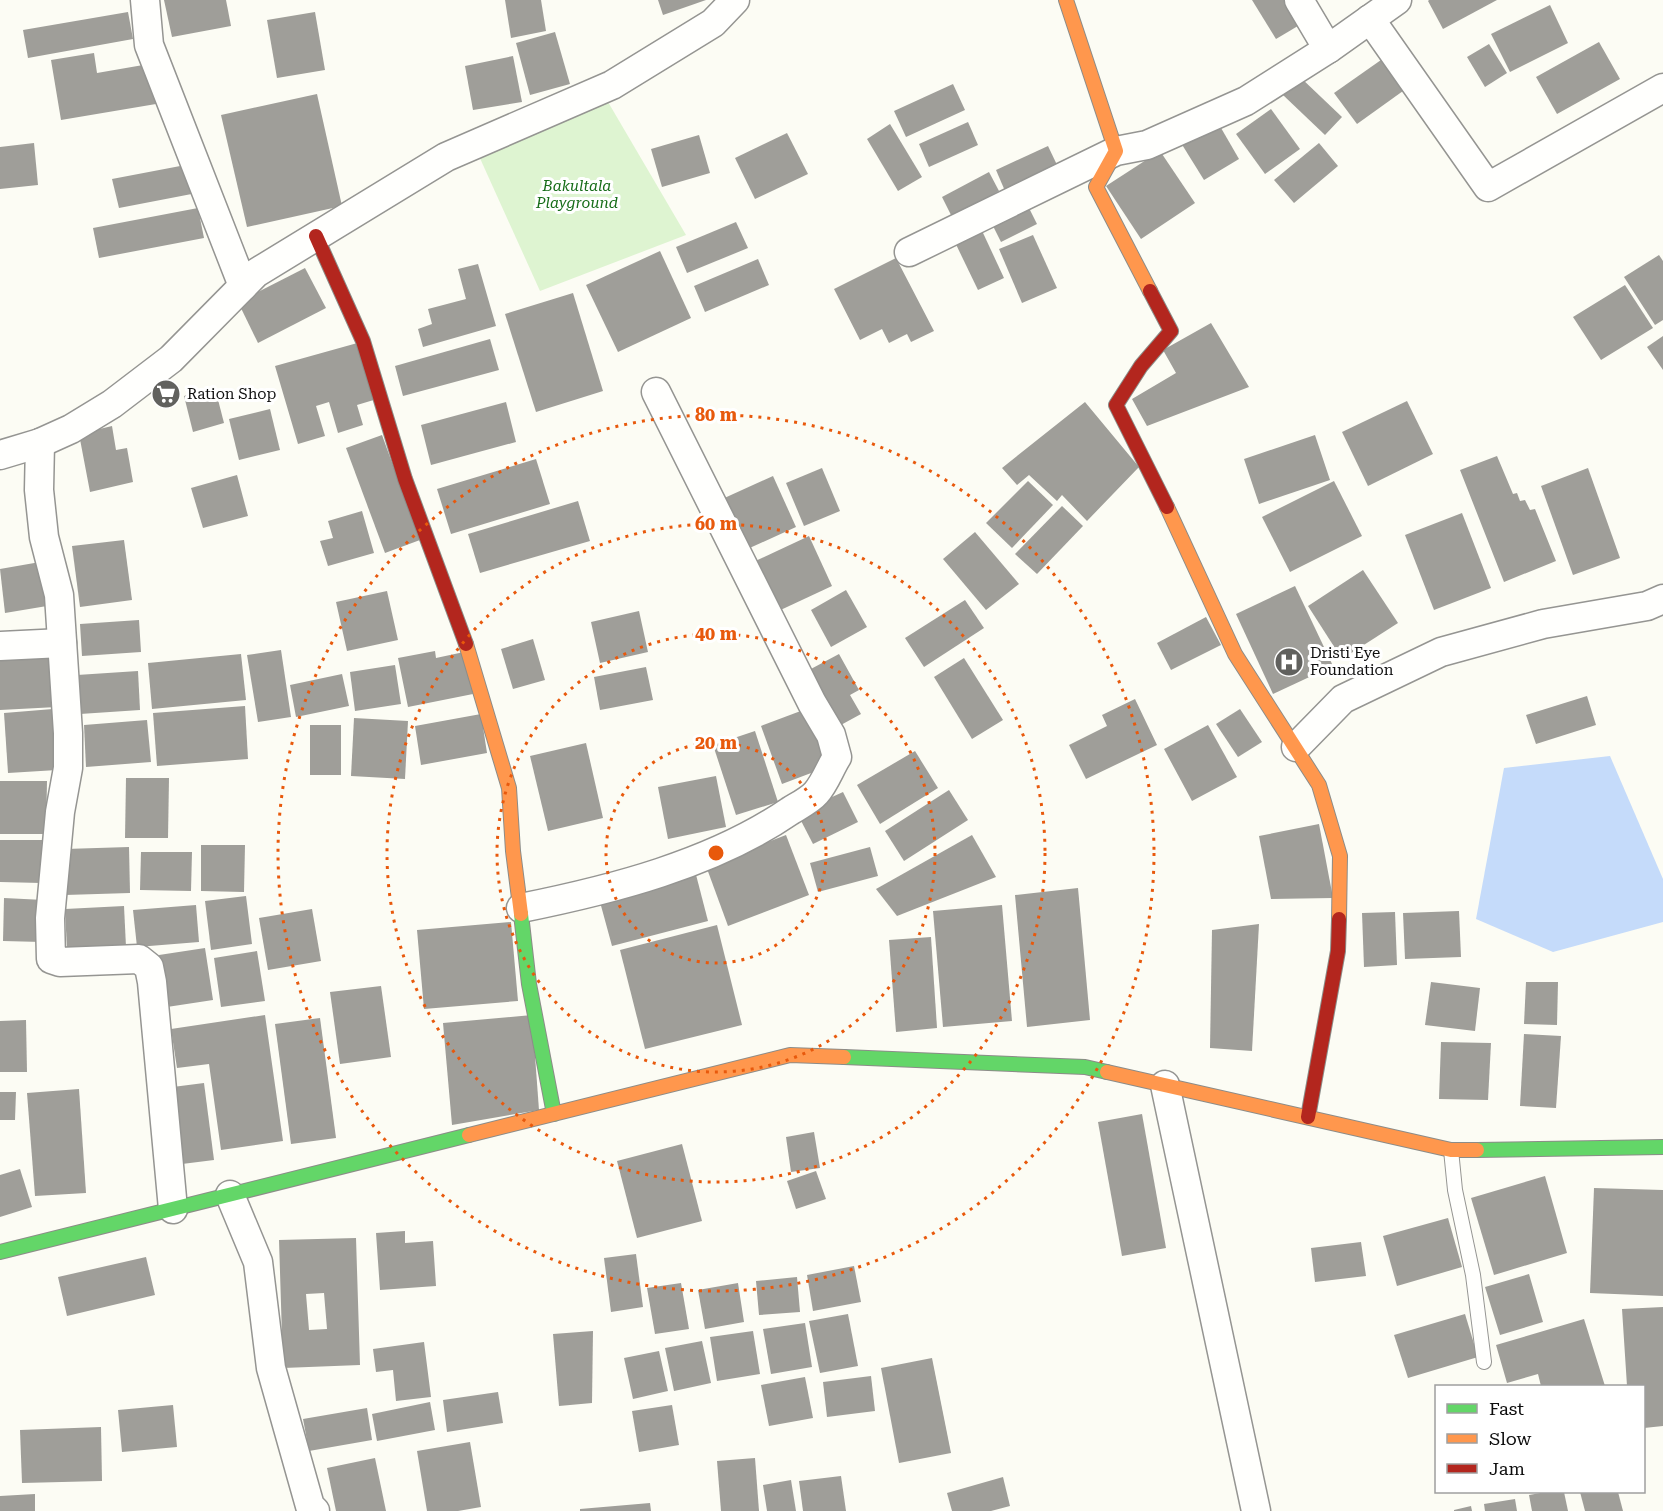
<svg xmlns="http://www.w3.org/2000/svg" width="1663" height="1511" font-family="'Roboto Serif',serif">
<rect width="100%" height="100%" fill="#fcfcf4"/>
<!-- green -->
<path fill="#def4d1" d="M 601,90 L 686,235 L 540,291 L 474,145 Z"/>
<!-- water -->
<path fill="#c5dbfa" d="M 1610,756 L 1663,879 L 1663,922 L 1553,952 L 1476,919 L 1504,768 Z"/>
<!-- building -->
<g fill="#9f9e99" fill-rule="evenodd">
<path d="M 164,0 L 226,0 L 231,26 L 172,37 Z"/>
<path d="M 505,0 L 541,0 L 546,31 L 511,38 Z"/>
<path d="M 658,0 L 706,0 L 663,15 Z"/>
<path d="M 1252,0 L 1296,0 L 1308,20 L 1276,39 Z"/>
<path d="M 1429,0 L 1497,0 L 1443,29 L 1428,1 Z"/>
<path d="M 1550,5 L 1568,43 L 1510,72 L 1491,34 Z"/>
<path d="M 128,12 L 133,39 L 28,58 L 23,30 Z"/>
<path d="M 315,12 L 325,70 L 277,78 L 267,20 Z"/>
<path d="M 555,32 L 570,84 L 530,95 L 516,43 Z"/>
<path d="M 1599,42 L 1620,79 L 1557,114 L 1536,77 Z"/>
<path d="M 1489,44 L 1507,73 L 1485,87 L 1467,57 Z"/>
<path d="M 94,53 L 97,73 L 149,64 L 156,104 L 61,120 L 51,60 Z"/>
<path d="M 513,56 L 522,102 L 473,110 L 465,66 Z"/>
<path d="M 1381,60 L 1403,91 L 1357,124 L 1334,93 Z"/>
<path d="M 1300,77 L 1342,117 L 1325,135 L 1283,95 Z"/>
<path d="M 953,84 L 965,110 L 906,137 L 894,111 Z"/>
<path d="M 317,94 L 342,206 L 247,227 L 221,115 Z"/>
<path d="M 1271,109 L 1300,149 L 1265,174 L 1236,134 Z"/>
<path d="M 1217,121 L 1239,159 L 1204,180 L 1181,143 Z"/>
<path d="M 968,122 L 978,145 L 929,167 L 919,144 Z"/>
<path d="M 890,124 L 922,177 L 898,191 L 867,139 Z"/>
<path d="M 787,133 L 808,174 L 755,199 L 735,158 Z"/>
<path d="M 699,135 L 710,173 L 662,187 L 651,149 Z"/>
<path d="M 34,143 L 38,185 L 0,189 L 0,147 Z"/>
<path d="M 1319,143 L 1338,166 L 1294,203 L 1274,180 Z"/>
<path d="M 1048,146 L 1058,167 L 1005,191 L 996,170 Z"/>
<path d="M 1160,151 L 1195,203 L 1141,239 L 1106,186 Z"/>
<path d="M 196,163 L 202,192 L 119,208 L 112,179 Z"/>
<path d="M 989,172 L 999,191 L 952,217 L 942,197 Z"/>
<path d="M 1026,202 L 1037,224 L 1001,242 L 990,220 Z"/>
<path d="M 198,208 L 204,238 L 99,258 L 93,228 Z"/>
<path d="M 977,220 L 1004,278 L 978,290 L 950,232 Z"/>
<path d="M 736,222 L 748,248 L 687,273 L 676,247 Z"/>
<path d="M 1033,235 L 1057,288 L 1022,303 L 999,249 Z"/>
<path d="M 660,251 L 691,318 L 618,352 L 586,285 Z"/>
<path d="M 1659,255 L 1663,261 L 1663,320 L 1655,325 L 1624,277 Z"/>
<path d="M 896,258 L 934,331 L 911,342 L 907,334 L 889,343 L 882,329 L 860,340 L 834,289 Z"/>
<path d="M 758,259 L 769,285 L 705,312 L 694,286 Z"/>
<path d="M 478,264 L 496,326 L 423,347 L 418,329 L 432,324 L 428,309 L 466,299 L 458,269 Z"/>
<path d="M 305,268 L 326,308 L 258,343 L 238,302 Z"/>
<path d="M 1625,285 L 1653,328 L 1601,360 L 1573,317 Z"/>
<path d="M 573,293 L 603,391 L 536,412 L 505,314 Z"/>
<path d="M 1211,323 L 1249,387 L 1147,426 L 1132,399 L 1176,373 L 1163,350 Z"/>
<path d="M 1663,336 L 1663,370 L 1647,347 Z"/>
<path d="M 490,339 L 499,370 L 403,396 L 395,366 Z"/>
<path d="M 361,342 L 377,399 L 357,405 L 363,425 L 338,433 L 329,402 L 316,406 L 325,436 L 298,444 L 275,366 Z"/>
<path d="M 215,388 L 224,423 L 193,432 L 184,396 Z"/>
<path d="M 1407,401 L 1433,454 L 1368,486 L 1342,432 Z"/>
<path d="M 506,402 L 516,442 L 431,465 L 421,425 Z"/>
<path d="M 1085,402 L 1139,467 L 1087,521 L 1062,495 L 1057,501 L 1029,475 L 1017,485 L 1002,468 Z"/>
<path d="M 270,409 L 280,450 L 239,460 L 229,419 Z"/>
<path d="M 112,426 L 116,450 L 127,448 L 133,482 L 90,492 L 79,434 Z"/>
<path d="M 382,435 L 420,540 L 385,553 L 346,448 Z"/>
<path d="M 1315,435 L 1330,480 L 1259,504 L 1244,459 Z"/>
<path d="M 1497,456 L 1513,494 L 1517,493 L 1520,501 L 1525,500 L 1530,510 L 1535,509 L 1556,561 L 1504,582 L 1460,470 Z"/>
<path d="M 536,459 L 550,504 L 451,534 L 437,489 Z"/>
<path d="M 822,468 L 840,511 L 804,526 L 786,483 Z"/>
<path d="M 1588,468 L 1620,558 L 1573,575 L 1541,486 Z"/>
<path d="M 237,475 L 248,516 L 203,528 L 191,488 Z"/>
<path d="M 773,476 L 796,527 L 743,551 L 720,500 Z"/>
<path d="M 1028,481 L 1053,505 L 1012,548 L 986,523 Z"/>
<path d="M 1334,481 L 1362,536 L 1290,572 L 1262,517 Z"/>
<path d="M 578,501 L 590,541 L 480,573 L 468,534 Z"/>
<path d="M 1062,506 L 1083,526 L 1037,574 L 1015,554 Z"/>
<path d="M 362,511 L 374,553 L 328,566 L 320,541 L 333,538 L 328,521 Z"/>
<path d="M 1462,513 L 1491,588 L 1434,610 L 1405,535 Z"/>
<path d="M 975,532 L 1019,584 L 986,610 L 943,559 Z"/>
<path d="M 809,536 L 832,586 L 772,614 L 749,564 Z"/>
<path d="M 124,540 L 132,600 L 80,607 L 72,546 Z"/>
<path d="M 40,562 L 47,606 L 5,613 L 0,569 Z"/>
<path d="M 1363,570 L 1398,623 L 1342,659 L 1308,606 Z"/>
<path d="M 1295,586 L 1333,666 L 1273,694 L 1236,614 Z"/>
<path d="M 846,590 L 867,627 L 831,647 L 811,610 Z"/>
<path d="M 387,591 L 398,640 L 347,651 L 336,602 Z"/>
<path d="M 965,600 L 984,628 L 924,667 L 905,638 Z"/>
<path d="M 639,611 L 648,652 L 600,663 L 591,622 Z"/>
<path d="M 1206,617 L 1221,645 L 1171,670 L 1157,643 Z"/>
<path d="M 139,620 L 141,652 L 82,656 L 80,624 Z"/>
<path d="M 533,639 L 545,680 L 513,689 L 501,649 Z"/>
<path d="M 55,650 L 57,707 L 0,710 L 0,652 Z"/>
<path d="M 281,650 L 291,717 L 258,722 L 247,655 Z"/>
<path d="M 435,651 L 436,658 L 464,652 L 473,694 L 408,707 L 398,658 Z"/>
<path d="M 241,654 L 246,700 L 152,709 L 148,663 Z"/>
<path d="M 839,654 L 859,690 L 850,695 L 861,714 L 839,726 L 809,670 Z"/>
<path d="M 964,658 L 1003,720 L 972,739 L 934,677 Z"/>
<path d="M 395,665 L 401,704 L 355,711 L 350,672 Z"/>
<path d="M 646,667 L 653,700 L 600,710 L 594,677 Z"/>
<path d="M 138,671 L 140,710 L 80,714 L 77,675 Z"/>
<path d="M 342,674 L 349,706 L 296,717 L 290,685 Z"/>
<path d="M 1587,696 L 1596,725 L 1536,744 L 1526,715 Z"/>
<path d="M 1135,699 L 1157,745 L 1086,779 L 1069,745 L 1107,726 L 1102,715 Z"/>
<path d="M 245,706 L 248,759 L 157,766 L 153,713 Z"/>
<path d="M 53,709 L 57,770 L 8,773 L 4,713 Z"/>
<path d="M 806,709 L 827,767 L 782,784 L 761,726 Z"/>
<path d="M 1240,709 L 1262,742 L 1238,757 L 1216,724 Z"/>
<path d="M 481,714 L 487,753 L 421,765 L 415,726 Z"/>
<path d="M 354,718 L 408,721 L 405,779 L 351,776 Z"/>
<path d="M 147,720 L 151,762 L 86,767 L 84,725 Z"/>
<rect x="310" y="725" width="31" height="50"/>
<path d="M 1208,725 L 1237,777 L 1192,801 L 1164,749 Z"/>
<path d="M 755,731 L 778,802 L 736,815 L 713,745 Z"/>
<path d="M 586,743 L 603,818 L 548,831 L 530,756 Z"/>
<path d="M 915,751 L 938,788 L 880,824 L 857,785 Z"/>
<path d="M 716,776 L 726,827 L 668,839 L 658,787 Z"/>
<path d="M 126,778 L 169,778 L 168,838 L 125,838 Z"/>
<path d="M 0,781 L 47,781 L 46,834 L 0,834 Z"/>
<path d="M 949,790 L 968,820 L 904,861 L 885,831 Z"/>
<path d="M 843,792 L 858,822 L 813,844 L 797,813 Z"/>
<path d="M 1319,824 L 1333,898 L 1271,899 L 1259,836 Z"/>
<path d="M 786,835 L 809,895 L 728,926 L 706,866 Z"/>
<path d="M 972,835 L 996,877 L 897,916 L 876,889 Z"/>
<path d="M 0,840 L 42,840 L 41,883 L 0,882 Z"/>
<path d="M 201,845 L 245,845 L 244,892 L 201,891 Z"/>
<path d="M 129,847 L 130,893 L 65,895 L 65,849 Z"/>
<path d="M 870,847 L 878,876 L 818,892 L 810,863 Z"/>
<path d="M 141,852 L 192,852 L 191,891 L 140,890 Z"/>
<path d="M 694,867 L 708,921 L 612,946 L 597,891 Z"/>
<path d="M 1078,888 L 1090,1020 L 1027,1027 L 1015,895 Z"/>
<path d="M 246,896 L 252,944 L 211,950 L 205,901 Z"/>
<path d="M 4,898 L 44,900 L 42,942 L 3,941 Z"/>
<path d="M 196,905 L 199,942 L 137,947 L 133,910 Z"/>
<path d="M 1002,905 L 1012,1021 L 943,1027 L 933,911 Z"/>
<path d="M 124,906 L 126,947 L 67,950 L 65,909 Z"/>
<path d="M 312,909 L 321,961 L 268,970 L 259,918 Z"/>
<path d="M 1459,911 L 1461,957 L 1405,959 L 1403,913 Z"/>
<path d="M 1395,912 L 1397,965 L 1364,967 L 1362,913 Z"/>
<path d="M 511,922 L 518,1001 L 424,1009 L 417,930 Z"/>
<path d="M 1259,924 L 1252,1051 L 1210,1048 L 1212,930 Z"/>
<path d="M 717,925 L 742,1025 L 645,1049 L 620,950 Z"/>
<path d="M 931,937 L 937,1028 L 896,1032 L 889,940 Z"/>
<path d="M 205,948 L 213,1000 L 167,1007 L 159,955 Z"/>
<path d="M 257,951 L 265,1001 L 221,1007 L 214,958 Z"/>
<path d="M 1431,982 L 1480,988 L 1475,1031 L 1425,1025 Z"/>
<path d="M 1526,982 L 1558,982 L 1557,1025 L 1524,1024 Z"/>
<path d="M 381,986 L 391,1057 L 340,1064 L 330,992 Z"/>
<path d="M 265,1015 L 283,1141 L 221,1150 L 209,1064 L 177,1068 L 171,1029 Z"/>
<path d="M 532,1015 L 539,1110 L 452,1125 L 443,1023 Z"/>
<path d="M 320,1018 L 336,1138 L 291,1144 L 275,1024 Z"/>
<path d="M 26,1020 L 27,1072 L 0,1072 L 0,1021 Z"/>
<path d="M 1524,1034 L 1561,1036 L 1556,1108 L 1520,1106 Z"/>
<path d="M 1441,1042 L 1491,1043 L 1488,1100 L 1439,1099 Z"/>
<path d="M 204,1083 L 214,1160 L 174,1165 L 165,1088 Z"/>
<path d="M 79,1089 L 86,1193 L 35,1196 L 27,1093 Z"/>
<path d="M 0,1092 L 16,1092 L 15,1120 L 0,1120 Z"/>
<path d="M 1142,1114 L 1166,1248 L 1122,1256 L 1098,1122 Z"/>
<path d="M 814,1132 L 820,1168 L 791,1172 L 786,1137 Z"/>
<path d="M 682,1144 L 702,1221 L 637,1238 L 617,1161 Z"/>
<path d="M 20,1169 L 32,1207 L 0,1217 L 0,1175 Z"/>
<path d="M 816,1171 L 826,1199 L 796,1209 L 787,1181 Z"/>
<path d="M 1545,1176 L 1567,1253 L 1494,1275 L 1471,1198 Z"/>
<path d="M 1594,1188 L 1663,1190 L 1663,1296 L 1590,1293 Z"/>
<path d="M 1448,1218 L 1462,1267 L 1397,1286 L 1383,1236 Z"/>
<path d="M 405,1231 L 405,1243 L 433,1241 L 436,1286 L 380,1290 L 376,1233 Z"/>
<path d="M 356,1238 L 360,1365 L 283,1368 L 279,1240 ZM 324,1293 L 327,1329 L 309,1330 L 306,1294 Z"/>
<path d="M 1361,1242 L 1366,1276 L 1315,1282 L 1311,1248 Z"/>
<path d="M 636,1254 L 643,1307 L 611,1312 L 604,1258 Z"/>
<path d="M 146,1257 L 155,1295 L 67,1316 L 58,1277 Z"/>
<path d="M 854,1266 L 861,1302 L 813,1311 L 807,1275 Z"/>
<path d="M 1529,1274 L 1543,1322 L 1500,1335 L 1485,1287 Z"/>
<path d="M 797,1277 L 800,1312 L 759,1315 L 756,1281 Z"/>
<path d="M 681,1283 L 689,1329 L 655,1334 L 647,1288 Z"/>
<path d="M 738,1283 L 744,1322 L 705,1329 L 698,1290 Z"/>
<path d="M 1663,1307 L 1663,1426 L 1644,1428 L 1644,1386 L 1627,1386 L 1622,1309 Z"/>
<path d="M 848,1314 L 858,1366 L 820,1373 L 809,1321 Z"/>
<path d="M 1465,1314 L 1478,1357 L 1408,1378 L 1394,1335 Z"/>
<path d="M 1584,1319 L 1605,1386 L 1541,1386 L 1538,1374 L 1507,1383 L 1496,1345 Z"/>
<path d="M 805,1323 L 812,1367 L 771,1374 L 763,1329 Z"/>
<path d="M 593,1331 L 592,1403 L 559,1406 L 553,1334 Z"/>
<path d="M 753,1331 L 760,1374 L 717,1381 L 710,1337 Z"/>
<path d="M 702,1341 L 711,1383 L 674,1391 L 665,1348 Z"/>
<path d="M 424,1342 L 431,1397 L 396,1401 L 393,1370 L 376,1372 L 373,1349 Z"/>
<path d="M 659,1351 L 668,1391 L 633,1399 L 624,1358 Z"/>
<path d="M 932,1358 L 951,1453 L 899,1463 L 881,1368 Z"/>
<path d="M 871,1376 L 875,1411 L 827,1417 L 823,1382 Z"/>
<path d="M 805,1377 L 813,1418 L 769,1426 L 761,1385 Z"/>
<path d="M 498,1392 L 503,1423 L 447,1432 L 443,1400 Z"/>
<path d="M 430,1402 L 435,1430 L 377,1441 L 372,1414 Z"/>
<path d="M 173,1405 L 177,1447 L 122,1452 L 118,1410 Z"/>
<path d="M 672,1405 L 679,1445 L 639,1452 L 632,1411 Z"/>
<path d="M 367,1408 L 372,1440 L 309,1451 L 303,1419 Z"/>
<path d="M 101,1427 L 102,1481 L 22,1483 L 20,1430 Z"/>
<path d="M 470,1442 L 481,1507 L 458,1511 L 427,1511 L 417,1451 Z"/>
<path d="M 375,1458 L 386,1511 L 336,1511 L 327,1468 Z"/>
<path d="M 755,1458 L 759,1511 L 721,1511 L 717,1461 Z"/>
<path d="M 841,1476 L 846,1511 L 803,1511 L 799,1481 Z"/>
<path d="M 1003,1477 L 1010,1506 L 991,1511 L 952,1511 L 947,1493 Z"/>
<path d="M 791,1480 L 796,1511 L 767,1511 L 763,1485 Z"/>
<path d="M 1546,1492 L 1564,1492 L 1568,1511 L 1532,1511 L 1529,1495 Z"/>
<path d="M 1580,1492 L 1618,1492 L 1623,1511 L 1585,1511 Z"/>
<path d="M 35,1494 L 35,1511 L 0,1511 L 0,1496 Z"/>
<path d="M 1515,1499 L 1517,1511 L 1485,1511 L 1484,1504 Z"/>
<path d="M 650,1503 L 651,1511 L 580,1511 L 580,1509 Z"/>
<path d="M 1471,1506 L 1472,1511 L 1454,1511 L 1454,1510 Z"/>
</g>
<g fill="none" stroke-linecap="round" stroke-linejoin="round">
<!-- lane casing -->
<g stroke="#959592" stroke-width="16">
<path id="lane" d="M 1451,1150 L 1455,1190 L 1473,1275 L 1484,1362"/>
</g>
<!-- street casing -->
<g stroke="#959592" stroke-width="31">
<g id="street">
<path d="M 145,0 L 149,45 L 243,286"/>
<path d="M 1299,0 L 1328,49"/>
<path d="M 1370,19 L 1488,187 L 1663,88"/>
<path d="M 909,252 L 1116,151 L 1147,145 L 1246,101 L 1328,49 L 1397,0"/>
<path d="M 40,443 L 39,490 L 44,537 L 59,595 L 68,733 L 68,768 L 60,812 L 50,918 L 51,959 L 60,962 L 139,959 L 149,967 L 152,982 L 173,1209"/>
<path d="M 0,455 L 40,443 L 71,429 L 112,404 L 171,359 L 256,273 L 446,157 L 612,85 L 713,23 L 735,0"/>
<path d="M 0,646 L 62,643"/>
<path d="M 1296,747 L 1343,699 L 1441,652 L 1543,624 L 1647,606 L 1663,599"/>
<path d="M 521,908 C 611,890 713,864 790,811 C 798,806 810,800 816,793 C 825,783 830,768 837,757 L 831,735 L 812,703 L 656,392"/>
<path d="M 1165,1085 L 1256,1511"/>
<path d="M 230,1195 L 258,1262 L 271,1368 L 310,1506 L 315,1511"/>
</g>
</g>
<!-- fast casing -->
<g stroke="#8c8c88" stroke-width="16">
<g id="fast">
<path d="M 521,914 L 529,984 L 554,1114"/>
<path d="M 844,1057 L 1085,1067 L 1107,1072"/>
<path d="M 1477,1150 L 1663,1147"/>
<path d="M 0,1252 L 469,1135"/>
</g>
</g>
<!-- slow casing -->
<g stroke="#8c8c88" stroke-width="16">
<g id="slow">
<path d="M 1066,0 L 1116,151 L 1096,187 L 1150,291"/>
<path d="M 1167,507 L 1235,654 L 1319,785 L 1340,856 L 1339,919"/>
<path d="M 466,644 L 509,788 L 513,851 L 521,914"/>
<path d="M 1107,1072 L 1451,1150 L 1477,1150"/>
<path d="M 469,1135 L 790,1055 L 844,1057"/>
</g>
</g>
<!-- jam casing -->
<g stroke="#8c8c88" stroke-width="16">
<g id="jam">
<path d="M 316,236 L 363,341 L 405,479 L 466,644"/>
<path d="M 1150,291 L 1171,331 L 1141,366 L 1116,405 L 1167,507"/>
<path d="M 1308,1117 L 1338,951 L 1339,919"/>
</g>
</g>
<!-- lane -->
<use href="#lane" stroke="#fffffd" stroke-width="14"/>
<!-- street -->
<use href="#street" stroke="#fffffd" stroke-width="28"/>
<!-- fast -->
<use href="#fast" stroke="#63d668" stroke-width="14"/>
<!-- slow -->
<use href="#slow" stroke="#ff974d" stroke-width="14"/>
<!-- jam -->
<use href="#jam" stroke="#b3261e" stroke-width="14"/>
</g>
<!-- distance rings -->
<g fill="none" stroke="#e8590c" stroke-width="3" stroke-dasharray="3 6">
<circle cx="716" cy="853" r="110"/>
<circle cx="716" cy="853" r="219"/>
<circle cx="716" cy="853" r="329"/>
<circle cx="716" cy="853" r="438"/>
</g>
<!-- icons -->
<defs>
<g id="supermarket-disc" transform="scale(1.5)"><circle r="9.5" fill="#61615e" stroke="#fff"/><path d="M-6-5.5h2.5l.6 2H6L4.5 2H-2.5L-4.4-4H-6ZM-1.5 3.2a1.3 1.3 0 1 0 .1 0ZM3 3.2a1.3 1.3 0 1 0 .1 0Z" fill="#fff"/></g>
<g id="hospital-disc" transform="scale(1.5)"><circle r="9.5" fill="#61615e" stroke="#fff"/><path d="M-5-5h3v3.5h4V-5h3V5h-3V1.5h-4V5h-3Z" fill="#fff"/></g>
</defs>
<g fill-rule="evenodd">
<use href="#supermarket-disc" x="166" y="394"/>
<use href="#hospital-disc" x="1289" y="662"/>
</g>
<g text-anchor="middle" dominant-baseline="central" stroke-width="6" stroke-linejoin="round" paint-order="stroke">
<!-- park labels -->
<g font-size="15" font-style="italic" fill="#176d19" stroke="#fff">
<text x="577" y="186">Bakultala<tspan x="577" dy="17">Playground</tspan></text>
</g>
<!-- poi labels -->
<g font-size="15" fill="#0e0e0e" stroke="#fff" text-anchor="start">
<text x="187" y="394">Ration Shop</text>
<text x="1310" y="653">Dristi Eye<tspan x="1310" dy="17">Foundation</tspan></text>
</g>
</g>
<circle cx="716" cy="853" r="9" fill="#e8590c" stroke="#fff" stroke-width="3"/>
<g font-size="18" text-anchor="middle" font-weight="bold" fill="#e8590c" stroke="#fff" stroke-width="6" stroke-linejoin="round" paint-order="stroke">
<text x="716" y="421">80 m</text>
<text x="716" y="530">60 m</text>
<text x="716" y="640">40 m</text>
<text x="716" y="749">20 m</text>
</g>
<!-- legend -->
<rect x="1435" y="1385" width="210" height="108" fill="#ffffff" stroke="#9f9f9f" stroke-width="1.5"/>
<rect x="1447" y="1404" width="30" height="9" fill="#63d668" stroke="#9f9f9f" stroke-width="1.5"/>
<text x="1489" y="1415" font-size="18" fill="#0e0e0e">Fast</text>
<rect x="1447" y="1434" width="30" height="9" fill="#ff974d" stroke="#9f9f9f" stroke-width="1.5"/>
<text x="1489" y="1445" font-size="18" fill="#0e0e0e">Slow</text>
<rect x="1447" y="1464" width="30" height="9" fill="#b3261e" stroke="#9f9f9f" stroke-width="1.5"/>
<text x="1489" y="1475" font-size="18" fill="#0e0e0e">Jam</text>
</svg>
